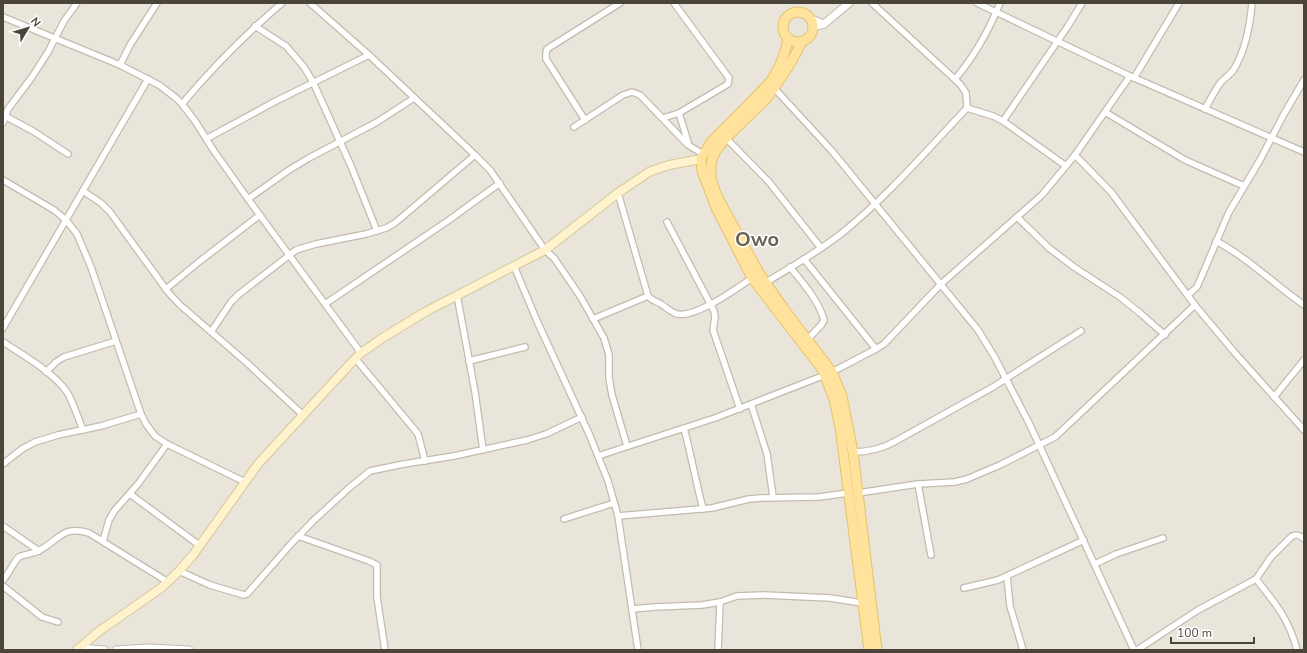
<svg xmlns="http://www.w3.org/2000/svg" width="1307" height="653" font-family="'Nunito Sans',sans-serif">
<rect width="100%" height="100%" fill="#f6f3ec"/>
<!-- residential -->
<rect fill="#eae5da" x="3" y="3" width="1301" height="647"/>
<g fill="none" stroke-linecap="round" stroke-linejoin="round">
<!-- minor casing -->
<g stroke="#c2bbae" stroke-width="8">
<g id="minor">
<path d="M 310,3 L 369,55 L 475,155 L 490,170 L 545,250 L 554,258 L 565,274 L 580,296 L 604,338 L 609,355 L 609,378 L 612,395 L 627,446"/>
<path d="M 977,3 L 1130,76 L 1304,152"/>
<path d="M 3,17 L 120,65 L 159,85 L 176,98 L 182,104 L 195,121 L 214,151 L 248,199 L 361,353"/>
<path d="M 255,26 L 286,46 L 304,67 L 313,82 L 351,166 L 377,231"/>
<path d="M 120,65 L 130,45 L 157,3"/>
<path d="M 1134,78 L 1179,3"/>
<path d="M 955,79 C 974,57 989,30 1000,3"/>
<path d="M 775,89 L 832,151 L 978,330 L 994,356 L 1029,423 L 1134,650"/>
<path d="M 182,104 C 212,68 246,34 282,3"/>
<path d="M 967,108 L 993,116 L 1003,121 L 1066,166"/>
<path d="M 1205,109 C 1210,100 1215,90 1221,82 C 1225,78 1231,74 1234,69 C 1246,49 1250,26 1252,3"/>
<path d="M 1105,112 L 1185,160 L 1244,186"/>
<path d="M 679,113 L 688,142"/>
<path d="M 3,115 L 33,131 L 68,154"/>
<path d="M 663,118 L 679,113 L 728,84 L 729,78 L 674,3"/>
<path d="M 585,120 L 546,59 L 546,53 L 547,49 L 620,3"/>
<path d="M 1003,121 L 1068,26 L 1082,3"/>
<path d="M 3,123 L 8,109 L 32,77 L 48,52 L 64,21 L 77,3"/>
<path d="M 574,127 L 623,95 L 632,92 L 640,95 L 688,145 L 703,154"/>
<path d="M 726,138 L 769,182 L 821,248"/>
<path d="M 206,139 L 274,102 L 369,55"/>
<path d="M 1075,155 L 1111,192 L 1194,304 L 1235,353 L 1304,430"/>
<path d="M 3,180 L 54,210 L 66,220 L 77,234 L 91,267 L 141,414 L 146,424 L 155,436 L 167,444 L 245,482"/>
<path d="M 83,191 L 101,203 L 110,212 L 168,292 L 180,305 L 246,362 L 303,415"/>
<path d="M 618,193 L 648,296 C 652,301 656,301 661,304 C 667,308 670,312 677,314 C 696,318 736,289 752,278"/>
<path d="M 248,199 L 289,170 L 309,158 L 377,122 L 414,98"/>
<path d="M 1017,217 L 1049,248 L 1074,267 L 1120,297 L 1140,313 L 1165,335"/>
<path d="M 667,222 L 714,311 L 715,317 L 713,330 L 740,409"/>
<path d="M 1216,241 C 1248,258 1274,284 1304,305"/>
<path d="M 804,259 L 876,349"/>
<path d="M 514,266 L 537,321 L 590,436 L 608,481 L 618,516 L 638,650"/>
<path d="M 790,267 C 803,283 819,301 824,320 L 822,324 L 808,339"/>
<path d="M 765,283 C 791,267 818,252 842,233 C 888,196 926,151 967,108 L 966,93 L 960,84 L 872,3"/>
<path d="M 166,289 L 200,261 L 260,215"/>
<path d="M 457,295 L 475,392 L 483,450"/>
<path d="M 1188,295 L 1197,287 L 1229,212 L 1260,160 L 1284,114 L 1304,80"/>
<path d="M 325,304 L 449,220 L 500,183"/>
<path d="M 593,319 L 648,296"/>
<path d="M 3,328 L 148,79"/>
<path d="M 211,332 L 231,302 L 238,295 L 296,250 L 316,244 L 366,234 L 386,228 L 395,223 L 475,155"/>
<path d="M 3,342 C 23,355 53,372 67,392 C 74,404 78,418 83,430"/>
<path d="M 355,358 L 414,429 L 418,434 L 425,461"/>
<path d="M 469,361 L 525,347"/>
<path d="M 46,372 L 56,362 L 64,357 L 116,341"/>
<path d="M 832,372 L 874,350 L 884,344 L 941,284 L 1042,195 L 1075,155 L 1130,76"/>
<path d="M 1274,397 L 1304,360"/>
<path d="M 751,404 L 767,454 L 773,497"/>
<path d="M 684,428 C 691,455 696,482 703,509"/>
<path d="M 853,452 C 867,452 881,449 894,442 L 993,387 L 1081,331"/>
<path d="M 598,456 L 715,418 L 825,375"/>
<path d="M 3,464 L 22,449 L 35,442 L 58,435 L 101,426 L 141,414"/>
<path d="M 918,484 L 931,555"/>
<path d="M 858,493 L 918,484 L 955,482 L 967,479 L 1000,465 L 1055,437 L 1195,305"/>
<path d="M 130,494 L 199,545"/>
<path d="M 618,516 L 712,508 L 749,499 L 761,498 L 819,497 L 848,493"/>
<path d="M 564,519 L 614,503"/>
<path d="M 3,526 L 39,551"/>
<path d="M 298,536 L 369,561 L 377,565 L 377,597 L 385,650"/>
<path d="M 103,541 L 109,520 L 115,510 L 138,484 L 167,444"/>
<path d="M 1095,564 L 1116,554 L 1163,538"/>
<path d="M 179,571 L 210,585 L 244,595 L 247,594 L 290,545 L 313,521 L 349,488 L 370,471 L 404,464 L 454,456 L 527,440 L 546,434 L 582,417"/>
<path d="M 1007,577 L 1010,606 L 1023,650"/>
<path d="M 1256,579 C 1275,603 1289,619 1297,650"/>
<path d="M 3,580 C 9,574 14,561 19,557 C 25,554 34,554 40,550 C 60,539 63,525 89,533 L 168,582"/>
<path d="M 3,586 L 42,617 L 58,622"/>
<path d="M 964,588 L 998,580 L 1084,540"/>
<path d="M 632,609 L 655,607 L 702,605 L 720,602 L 737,596 L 764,595 L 830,598 L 862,603"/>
<path d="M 718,650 L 720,602"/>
<path d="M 1137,650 L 1198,610 L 1256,579 L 1271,557 L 1292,536 C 1297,534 1300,535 1304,539"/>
</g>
</g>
<!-- tertiary casing -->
<g stroke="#c2bbae" stroke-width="9">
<g id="tertiary">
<path d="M 811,19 L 824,24"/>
<path d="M 813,27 L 824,24 L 849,3"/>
<path d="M 79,648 L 104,650"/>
<path d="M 116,650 L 149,648 L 189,650"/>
</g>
</g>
<!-- secondary casing -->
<g stroke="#d6c79b" stroke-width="10">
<path id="secondary" d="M 77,650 L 98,632 L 161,588 L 179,571 L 193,555 L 258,464 L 351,363 L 361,353 L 381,339 L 425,312 L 545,250 L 618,193 L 649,172 L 669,165 L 701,159"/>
</g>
<!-- primary casing -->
<g stroke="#e6c16a" stroke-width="11">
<g id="primary">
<circle cx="798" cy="27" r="15"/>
<path d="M 788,39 L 785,52 L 779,67 L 771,81 L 746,107 L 711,142 L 701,159 L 702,171 L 716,208 L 752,278 L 822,369 L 834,399 L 840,427 L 869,650"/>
<path d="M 802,42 L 787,69 L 768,97 L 726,138 L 718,148 L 713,156 L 711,165 L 711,179 L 717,196 L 759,273 L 784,309 L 832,372 L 842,396 L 853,452 L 877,650"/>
</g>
</g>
<!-- minor -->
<use href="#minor" stroke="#fff" stroke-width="5.5"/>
<!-- tertiary -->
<use href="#tertiary" stroke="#fff" stroke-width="7"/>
<!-- secondary -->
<use href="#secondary" stroke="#fff3cd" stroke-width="8"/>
<!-- primary -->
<use href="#primary" stroke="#ffe39c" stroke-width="9"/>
</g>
<g text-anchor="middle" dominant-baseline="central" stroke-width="3" stroke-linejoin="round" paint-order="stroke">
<!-- town labels -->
<g font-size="20" font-weight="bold" fill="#6e6250" stroke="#fff">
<text x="757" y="239">Owo</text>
</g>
</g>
<!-- border -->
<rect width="1307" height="653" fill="none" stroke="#4b4439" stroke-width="8"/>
<!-- north arrow -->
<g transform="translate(28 28) rotate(52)" stroke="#ffffff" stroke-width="3" paint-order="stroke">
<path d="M0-3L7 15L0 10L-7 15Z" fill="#4b4439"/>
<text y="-6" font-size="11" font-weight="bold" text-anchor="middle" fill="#4b4439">N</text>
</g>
<!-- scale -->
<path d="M1171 637v6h83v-6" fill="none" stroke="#4b4439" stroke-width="2"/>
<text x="1177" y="637" font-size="12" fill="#4b4439" stroke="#ffffff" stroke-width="3" paint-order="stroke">100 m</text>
</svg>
